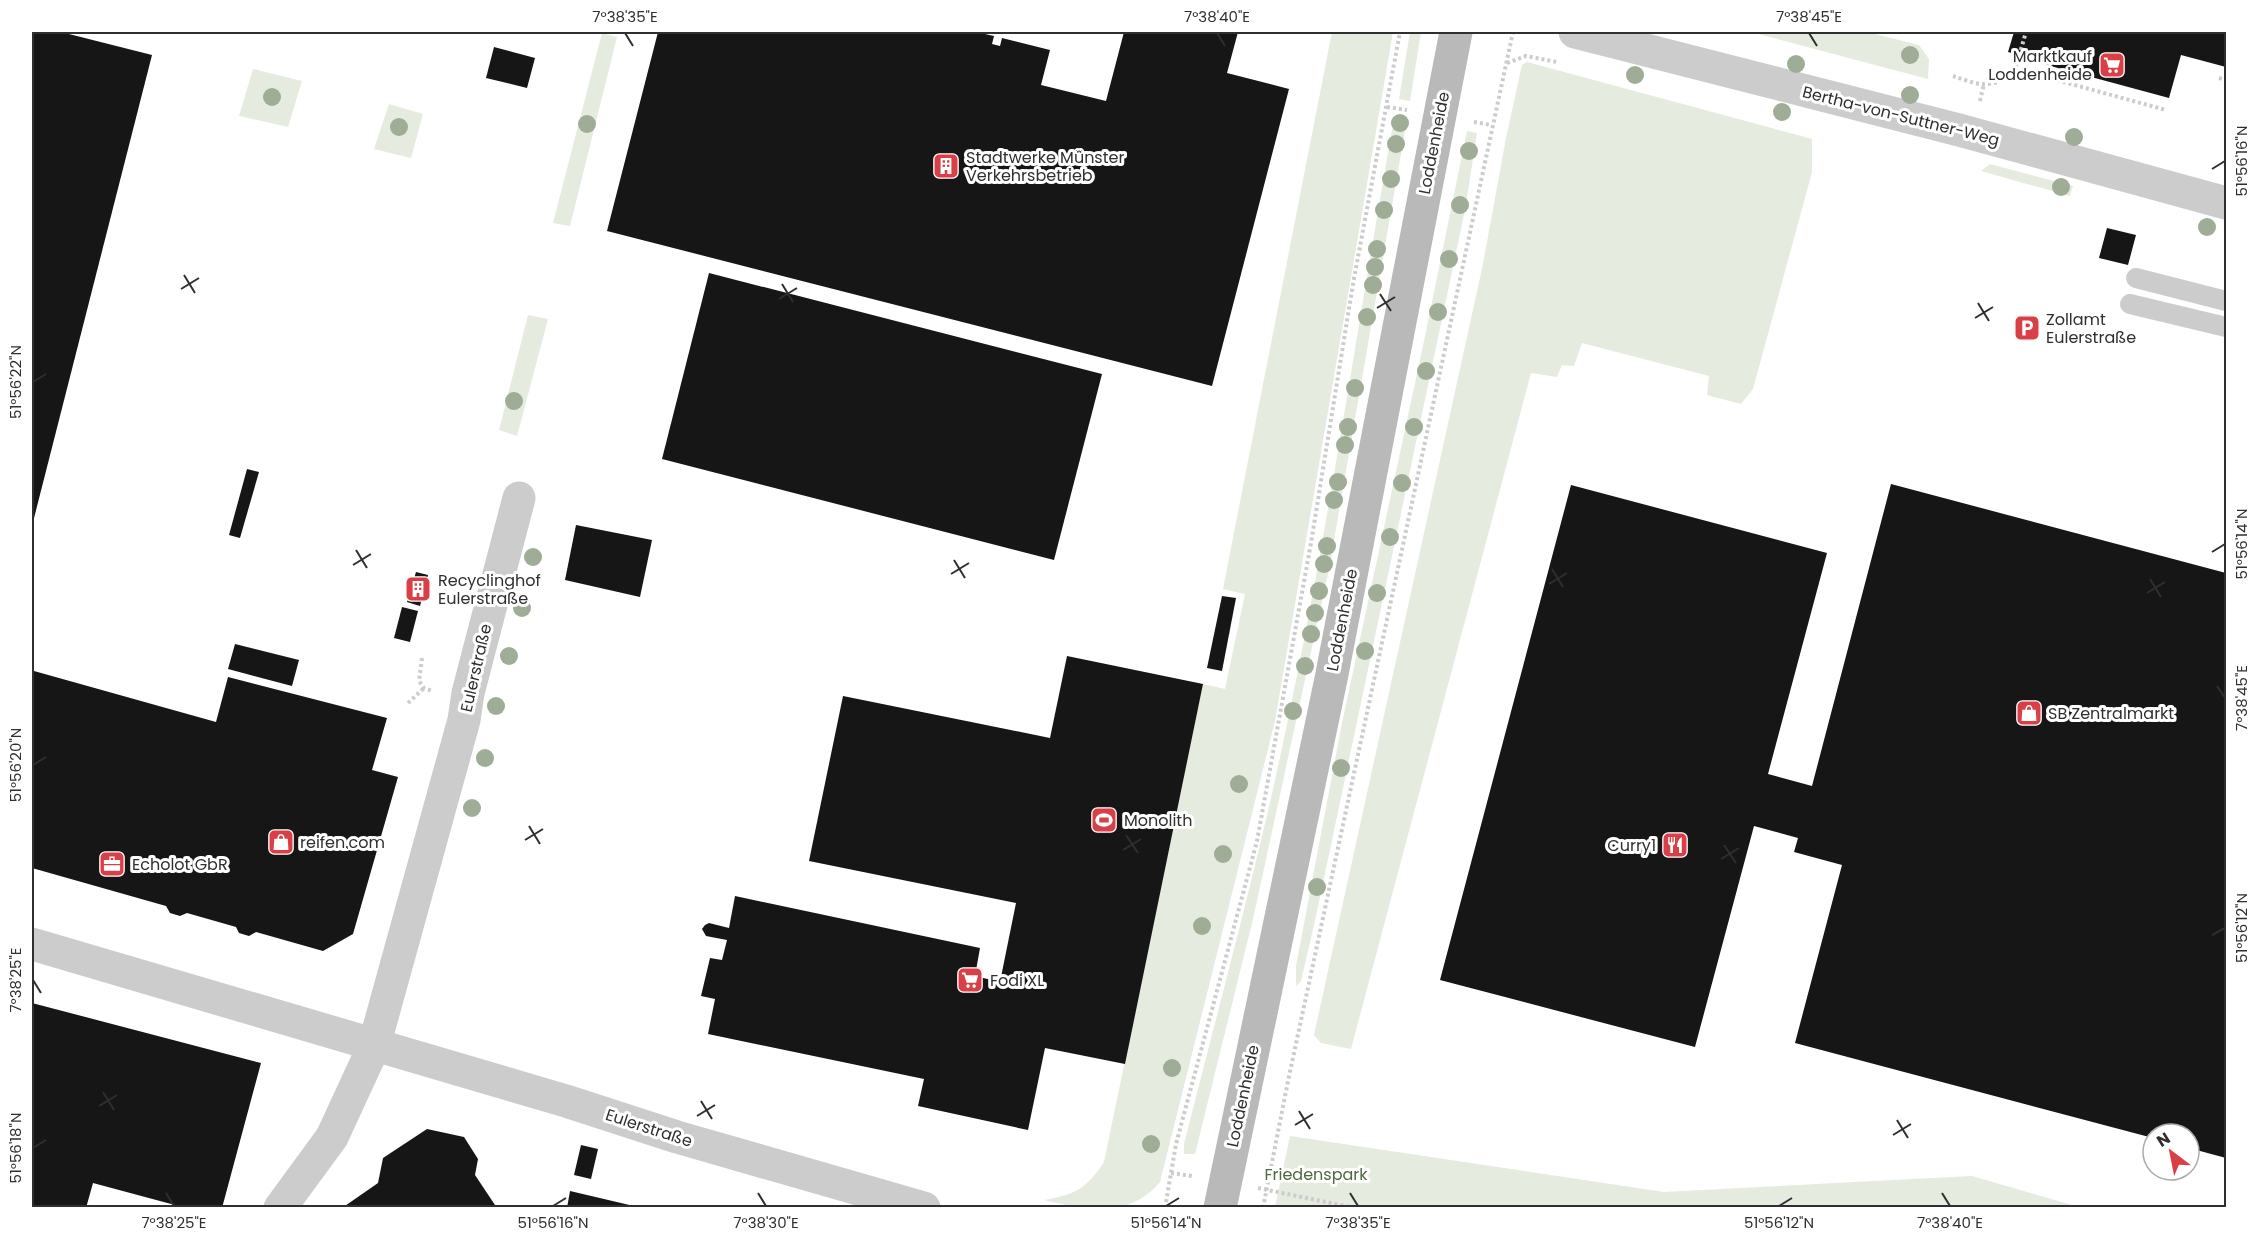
<svg xmlns="http://www.w3.org/2000/svg" width="2258" height="1239" font-family="Poppins,sans-serif">
<rect width="100%" height="100%" fill="#fff"/>
<!-- green -->
<g fill="#e5ebde">
<path d="M 1332,32 L 1393,32 L 1275,721 L 1160,1182 C 1129,1219 1086,1210 1044,1200 C 1075,1195 1087,1188 1104,1162 L 1203,684 L 1225,689 L 1245,594 L 1223,589 Z"/>
<path d="M 1410,32 L 1421,32 L 1410,101 L 1399,99 Z"/>
<path d="M 1751,32 L 1867,32 L 1919,45 L 1929,59 L 1928,79 Z"/>
<path d="M 602,33 L 617,37 L 570,226 L 553,223 Z"/>
<path d="M 1527,62 L 1812,139 L 1812,172 L 1753,389 L 1741,404 L 1707,395 L 1709,376 L 1582,343 L 1574,366 L 1562,365 L 1557,377 L 1531,373 L 1351,1049 L 1321,1043 L 1314,1035 L 1483,264 L 1506,138 L 1522,65 Z"/>
<path d="M 253,69 L 302,81 L 288,127 L 239,116 Z"/>
<path d="M 389,104 L 423,114 L 411,158 L 374,149 Z"/>
<path d="M 1396,117 L 1407,119 L 1329,569 L 1253,919 L 1195,1154 L 1184,1154 L 1184,1144 C 1212,1033 1242,922 1268,811 C 1320,586 1352,357 1392,130 Z"/>
<path d="M 1467,131 L 1477,133 L 1465,210 L 1316,916 L 1301,981 L 1296,986 L 1296,966 L 1342,723 L 1423,346 Z"/>
<path d="M 1990,164 L 2073,186 L 2070,196 L 1981,171 Z"/>
<path d="M 528,315 L 548,319 L 517,436 L 499,430 Z"/>
<path d="M 1290,1136 L 1664,1192 L 1972,1176 L 2079,1207 L 1275,1207 Z"/>
</g>
<!-- building -->
<g fill="#161616">
<path d="M 32,32 L 61,32 L 152,55 L 32,526 Z"/>
<path d="M 658,32 L 976,32 L 994,36 L 992,44 L 1000,46 L 1002,38 L 1050,50 L 1041,85 L 1106,101 L 1124,32 L 1238,32 L 1227,73 L 1289,89 L 1212,386 L 607,231 Z"/>
<path d="M 2014,32 L 2226,32 L 2226,67 L 2181,55 L 2169,98 L 2032,61 L 2033,59 L 2008,52 Z"/>
<path d="M 494,47 L 535,58 L 527,88 L 486,78 Z"/>
<path d="M 2107,228 L 2136,235 L 2128,265 L 2099,258 Z"/>
<path d="M 709,273 L 1102,374 L 1054,560 L 662,459 Z"/>
<path d="M 247,469 L 259,472 L 240,538 L 229,535 Z"/>
<path d="M 1891,484 L 2226,573 L 2226,1158 L 2189,1148 L 2189,1134 L 2153,1134 L 2153,1138 L 1795,1043 L 1842,865 L 1794,852 L 1798,838 L 1754,826 L 1695,1047 L 1440,980 L 1571,485 L 1827,553 L 1768,774 L 1812,786 Z"/>
<path d="M 576,525 L 652,540 L 640,597 L 565,580 Z"/>
<path d="M 416,572 L 428,575 L 420,606 L 407,602 Z"/>
<path d="M 1222,596 L 1236,598 L 1222,671 L 1207,668 Z"/>
<path d="M 402,607 L 418,611 L 410,642 L 394,638 Z"/>
<path d="M 235,644 L 299,660 L 292,686 L 228,669 Z"/>
<path d="M 1067,656 L 1203,684 L 1125,1064 L 1045,1048 L 1028,1130 L 918,1106 L 924,1079 L 708,1034 L 715,999 L 701,996 L 710,958 L 722,960 L 727,940 L 706,936 L 702,929 L 705,925 L 709,923 L 729,928 L 735,896 L 980,948 L 975,976 L 1000,982 L 1016,903 L 809,861 L 843,696 L 1050,738 Z"/>
<path d="M 34,671 L 216,722 L 228,677 L 387,718 L 372,770 L 398,777 L 353,934 L 323,951 L 256,932 L 249,936 L 239,933 L 236,927 L 187,913 L 180,916 L 170,913 L 166,906 L 32,868 L 32,679 Z"/>
<path d="M 32,1003 L 261,1063 L 222,1208 L 186,1208 L 93,1183 L 86,1208 L 32,1208 Z"/>
<path d="M 427,1129 L 464,1137 L 478,1159 L 475,1175 L 497,1208 L 342,1208 L 378,1183 L 383,1158 Z"/>
<path d="M 581,1145 L 598,1149 L 591,1179 L 574,1175 Z"/>
<path d="M 570,1191 L 638,1207 L 638,1208 L 567,1208 Z"/>
</g>
<g fill="none" stroke-linecap="round" stroke-linejoin="round">
<!-- path -->
<g stroke="#ccc" stroke-width="4" stroke-dasharray="3 3" stroke-linecap="butt">
<path d="M 1507,63 L 1526,56 L 1557,62"/>
<path d="M 2014,73 L 2026,32"/>
<path d="M 1953,76 C 1963,79 1976,85 1986,84 C 2003,84 2014,70 2031,73 L 2166,110"/>
<path d="M 2219,78 L 2226,80"/>
<path d="M 1980,101 L 1984,84"/>
<path d="M 1387,107 L 1407,110"/>
<path d="M 1474,122 L 1491,125"/>
<path d="M 422,658 L 419,681 L 424,688 L 433,691"/>
<path d="M 408,703 L 424,688"/>
<path d="M 1171,1173 L 1192,1176"/>
<path d="M 1258,1188 L 1355,1208"/>
<path d="M 1165,1208 L 1176,1144 L 1257,841 L 1311,543 L 1353,284 L 1400,32"/>
<path d="M 1263,1208 L 1288,1081 L 1513,32"/>
</g>
<!-- lane -->
<g stroke="#ccc" stroke-width="20">
<path d="M 2136,278 L 2226,301"/>
<path d="M 2130,304 L 2226,327"/>
</g>
<!-- street -->
<g stroke="#ccc" stroke-width="33">
<path d="M 1575,32 L 1959,130 L 2226,203"/>
<path d="M 32,944 L 566,1101 L 677,1137 L 924,1208"/>
<path d="M 280,1208 L 332,1137 L 374,1046 L 464,720 L 468,693 L 519,498"/>
</g>
<!-- secondary -->
<path stroke="#b9b9b9" stroke-width="33" d="M 1220,1208 L 1331,679 L 1456,32"/>
</g>
<!-- trees -->
<g fill="#9fac96">
<circle cx="1910" cy="55" r="9"/>
<circle cx="1796" cy="64" r="9"/>
<circle cx="1635" cy="75" r="9"/>
<circle cx="1910" cy="95" r="9"/>
<circle cx="272" cy="97" r="9"/>
<circle cx="1782" cy="112" r="9"/>
<circle cx="1400" cy="123" r="9"/>
<circle cx="587" cy="124" r="9"/>
<circle cx="399" cy="127" r="9"/>
<circle cx="2074" cy="137" r="9"/>
<circle cx="1396" cy="144" r="9"/>
<circle cx="1469" cy="151" r="9"/>
<circle cx="1391" cy="179" r="9"/>
<circle cx="2061" cy="187" r="9"/>
<circle cx="1460" cy="205" r="9"/>
<circle cx="1384" cy="210" r="9"/>
<circle cx="2207" cy="227" r="9"/>
<circle cx="1377" cy="249" r="9"/>
<circle cx="1449" cy="259" r="9"/>
<circle cx="1375" cy="267" r="9"/>
<circle cx="1373" cy="285" r="9"/>
<circle cx="1438" cy="312" r="9"/>
<circle cx="1367" cy="317" r="9"/>
<circle cx="1426" cy="371" r="9"/>
<circle cx="1355" cy="388" r="9"/>
<circle cx="514" cy="401" r="9"/>
<circle cx="1348" cy="427" r="9"/>
<circle cx="1414" cy="427" r="9"/>
<circle cx="1345" cy="445" r="9"/>
<circle cx="1338" cy="482" r="9"/>
<circle cx="1402" cy="483" r="9"/>
<circle cx="1334" cy="500" r="9"/>
<circle cx="1390" cy="537" r="9"/>
<circle cx="1327" cy="546" r="9"/>
<circle cx="533" cy="557" r="9"/>
<circle cx="1324" cy="564" r="9"/>
<circle cx="1319" cy="591" r="9"/>
<circle cx="1377" cy="593" r="9"/>
<circle cx="522" cy="608" r="9"/>
<circle cx="1315" cy="613" r="9"/>
<circle cx="1311" cy="634" r="9"/>
<circle cx="1365" cy="651" r="9"/>
<circle cx="509" cy="656" r="9"/>
<circle cx="1305" cy="666" r="9"/>
<circle cx="496" cy="706" r="9"/>
<circle cx="1293" cy="711" r="9"/>
<circle cx="485" cy="758" r="9"/>
<circle cx="1341" cy="768" r="9"/>
<circle cx="1239" cy="784" r="9"/>
<circle cx="472" cy="808" r="9"/>
<circle cx="1223" cy="854" r="9"/>
<circle cx="1317" cy="887" r="9"/>
<circle cx="1202" cy="926" r="9"/>
<circle cx="1172" cy="1068" r="9"/>
<circle cx="1151" cy="1144" r="9"/>
</g>
<!-- ticks -->
<path fill="none" stroke="#2f2f2f" stroke-width="2" d="M 625,33 L 633,46M 1217,33 L 1225,46M 1809,33 L 1817,46M 2212,169 L 2225,161M 184,275 L 195,293M 782,284 L 793,302M 181,289 L 199,278M 1380,294 L 1391,311M 779,299 L 797,288M 1978,303 L 1989,321M 1377,308 L 1395,297M 1975,318 L 1993,307M 33,382 L 46,374M 356,550 L 367,568M 2212,552 L 2225,544M 954,560 L 965,578M 353,565 L 371,554M 1552,569 L 1563,587M 951,574 L 969,563M 2150,579 L 2161,597M 1549,584 L 1567,573M 2147,593 L 2165,582M 2217,686 L 2225,698M 33,765 L 46,757M 529,826 L 540,844M 1126,835 L 1138,853M 525,840 L 543,829M 1724,845 L 1736,863M 1123,850 L 1141,839M 1721,859 L 1739,848M 2212,935 L 2225,928M 33,980 L 41,993M 103,1092 L 114,1110M 701,1101 L 712,1119M 99,1106 L 117,1095M 1299,1111 L 1310,1129M 697,1116 L 715,1105M 1897,1120 L 1908,1138M 1295,1125 L 1313,1114M 1893,1135 L 1911,1124M 33,1148 L 46,1140M 166,1193 L 174,1206M 758,1193 L 766,1206M 1350,1193 L 1358,1206M 1942,1193 L 1950,1206M 553,1206 L 566,1198M 1166,1206 L 1179,1198M 1779,1206 L 1792,1198"/>
<!-- icons -->
<defs>
<g id="supermarket-square" transform="scale(1.35)"><rect x="-9" y="-9" width="18" height="18" rx="4" fill="#d83f46" stroke="#fff"/><path d="M-6-5.5h2.5l.6 2H6L4.5 2H-2.5L-4.4-4H-6ZM-1.5 3.2a1.3 1.3 0 1 0 .1 0ZM3 3.2a1.3 1.3 0 1 0 .1 0Z" fill="#fff"/></g>
<g id="building-square" transform="scale(1.35)"><rect x="-9" y="-9" width="18" height="18" rx="4" fill="#d83f46" stroke="#fff"/><path d="M-4-6H4V6H1V3H-1V6H-4ZM-2.5-4.3h1.7v1.8h-1.7ZM.8-4.3h1.7v1.8H.8ZM-2.5-1h1.7V.8h-1.7ZM.8-1h1.7V.8H.8Z" fill="#fff"/></g>
<g id="parking-square" transform="scale(1.35)"><rect x="-9" y="-9" width="18" height="18" rx="4" fill="#d83f46" stroke="#fff"/><path d="M-3.5-5.5H1a3.5 3.5 0 0 1 0 7H-1V5.5H-3.5ZM-1-3.4V-.6H.8a1.4 1.4 0 0 0 0-2.8Z" fill="#fff"/></g>
<g id="shop-square" transform="scale(1.35)"><rect x="-9" y="-9" width="18" height="18" rx="4" fill="#d83f46" stroke="#fff"/><path d="M-5-2.5h2.3a2.7 3.5 0 0 1 5.4 0H5L5.5 6h-11ZM-1.5-2.5h3a1.5 2.3 0 0 0-3 0Z" fill="#fff"/></g>
<g id="stadium-square" transform="scale(1.35)"><rect x="-9" y="-9" width="18" height="18" rx="4" fill="#d83f46" stroke="#fff"/><path d="M0-5a6.5 5 0 1 0 0 10a6.5 5 0 1 0 0-10ZM-3.5-1.8h7v3.6h-7Z" fill="#fff"/></g>
<g id="restaurant-square" transform="scale(1.35)"><rect x="-9" y="-9" width="18" height="18" rx="4" fill="#d83f46" stroke="#fff"/><path d="M-5-6h1v4h1v-4h1v4h1v-4h1v5L-1.5 .5V6h-2V.5L-5-1ZM5-6V6H3V1.5H1.5Q1.5-4 5-6Z" fill="#fff"/></g>
<g id="office-square" transform="scale(1.35)"><rect x="-9" y="-9" width="18" height="18" rx="4" fill="#d83f46" stroke="#fff"/><path d="M-6-3h4V-5.5h4V-3h4V5H-6ZM-1-4.5V-3h2v-1.5ZM-6 0V1H6V0Z" fill="#fff"/></g>
</defs>
<g fill-rule="evenodd">
<use href="#supermarket-square" x="2112" y="65"/>
<use href="#building-square" x="946" y="166"/>
<use href="#parking-square" x="2027" y="328"/>
<use href="#building-square" x="418" y="589"/>
<use href="#shop-square" x="2029" y="713"/>
<use href="#stadium-square" x="1104" y="820"/>
<use href="#shop-square" x="281" y="842"/>
<use href="#restaurant-square" x="1675" y="845"/>
<use href="#office-square" x="112" y="864"/>
<use href="#supermarket-square" x="970" y="980"/>
</g>
<g text-anchor="middle" dominant-baseline="central" stroke-width="6" stroke-linejoin="round" paint-order="stroke">
<!-- poi labels -->
<g font-size="16" fill="#2f2f2f" stroke="#fff" text-anchor="start">
<text x="2092" y="56" text-anchor="end">Marktkauf<tspan x="2092" dy="18">Loddenheide</tspan></text>
<text x="966" y="157">Stadtwerke Münster<tspan x="966" dy="18">Verkehrsbetrieb</tspan></text>
<text x="2046" y="319">Zollamt<tspan x="2046" dy="18">Eulerstraße</tspan></text>
<text x="438" y="580">Recyclinghof<tspan x="438" dy="18">Eulerstraße</tspan></text>
<text x="2048" y="713">SB Zentralmarkt</text>
<text x="1124" y="820">Monolith</text>
<text x="300" y="842">reifen.com</text>
<text x="1656" y="845" text-anchor="end">Curry1</text>
<text x="132" y="864">Echolot GbR</text>
<text x="990" y="980">Fodi XL</text>
</g>
<!-- street labels -->
<g font-size="16" fill="#2f2f2f" stroke="#fff">
<text transform="translate(1901 116) rotate(14)">Bertha-von-Suttner-Weg</text>
<text transform="translate(1434 143) rotate(-79)">Loddenheide</text>
<text transform="translate(1342 620) rotate(-79)">Loddenheide</text>
<text transform="translate(476 668) rotate(-77)">Eulerstraße</text>
<text transform="translate(1243 1096) rotate(-78)">Loddenheide</text>
<text transform="translate(649 1128) rotate(18)">Eulerstraße</text>
</g>
<!-- park labels -->
<g font-size="16" fill="#516840" stroke="#fff">
<text x="1316" y="1174">Friedenspark</text>
</g>
</g>
<!-- border -->
<rect width="2258" height="1239" fill="none" stroke="#ffffff" stroke-width="66"/>
<!-- north arrow -->
<g transform="translate(2171 1152) rotate(328)"><circle r="28" fill="#ffffff" stroke="#acacac" stroke-width="1.5"/>
<path d="M0-4.5L10 22L0 15L-10 22Z" fill="#d83f46"/>
<text y="-9" font-size="16" font-weight="bold" text-anchor="middle" fill="#2f2f2f">N</text>
</g>
<rect x="33" y="33" width="2192" height="1173" fill="none" stroke="#2f2f2f" stroke-width="2"/>
<g font-size="15" text-anchor="middle" fill="#2f2f2f">
<text x="625" y="22">7°38'35"E</text>
<text x="1217" y="22">7°38'40"E</text>
<text x="1809" y="22">7°38'45"E</text>
<text transform="translate(2242 161) rotate(-90)" y="5">51°56'16"N</text>
<text transform="translate(16 382) rotate(-90)" y="5">51°56'22"N</text>
<text transform="translate(2242 544) rotate(-90)" y="5">51°56'14"N</text>
<text transform="translate(2242 698) rotate(-90)" y="5">7°38'45"E</text>
<text transform="translate(16 765) rotate(-90)" y="5">51°56'20"N</text>
<text transform="translate(2242 928) rotate(-90)" y="5">51°56'12"N</text>
<text transform="translate(16 980) rotate(-90)" y="5">7°38'25"E</text>
<text transform="translate(16 1148) rotate(-90)" y="5">51°56'18"N</text>
<text x="174" y="1228">7°38'25"E</text>
<text x="553" y="1228">51°56'16"N</text>
<text x="766" y="1228">7°38'30"E</text>
<text x="1166" y="1228">51°56'14"N</text>
<text x="1358" y="1228">7°38'35"E</text>
<text x="1779" y="1228">51°56'12"N</text>
<text x="1950" y="1228">7°38'40"E</text>
</g>
</svg>
